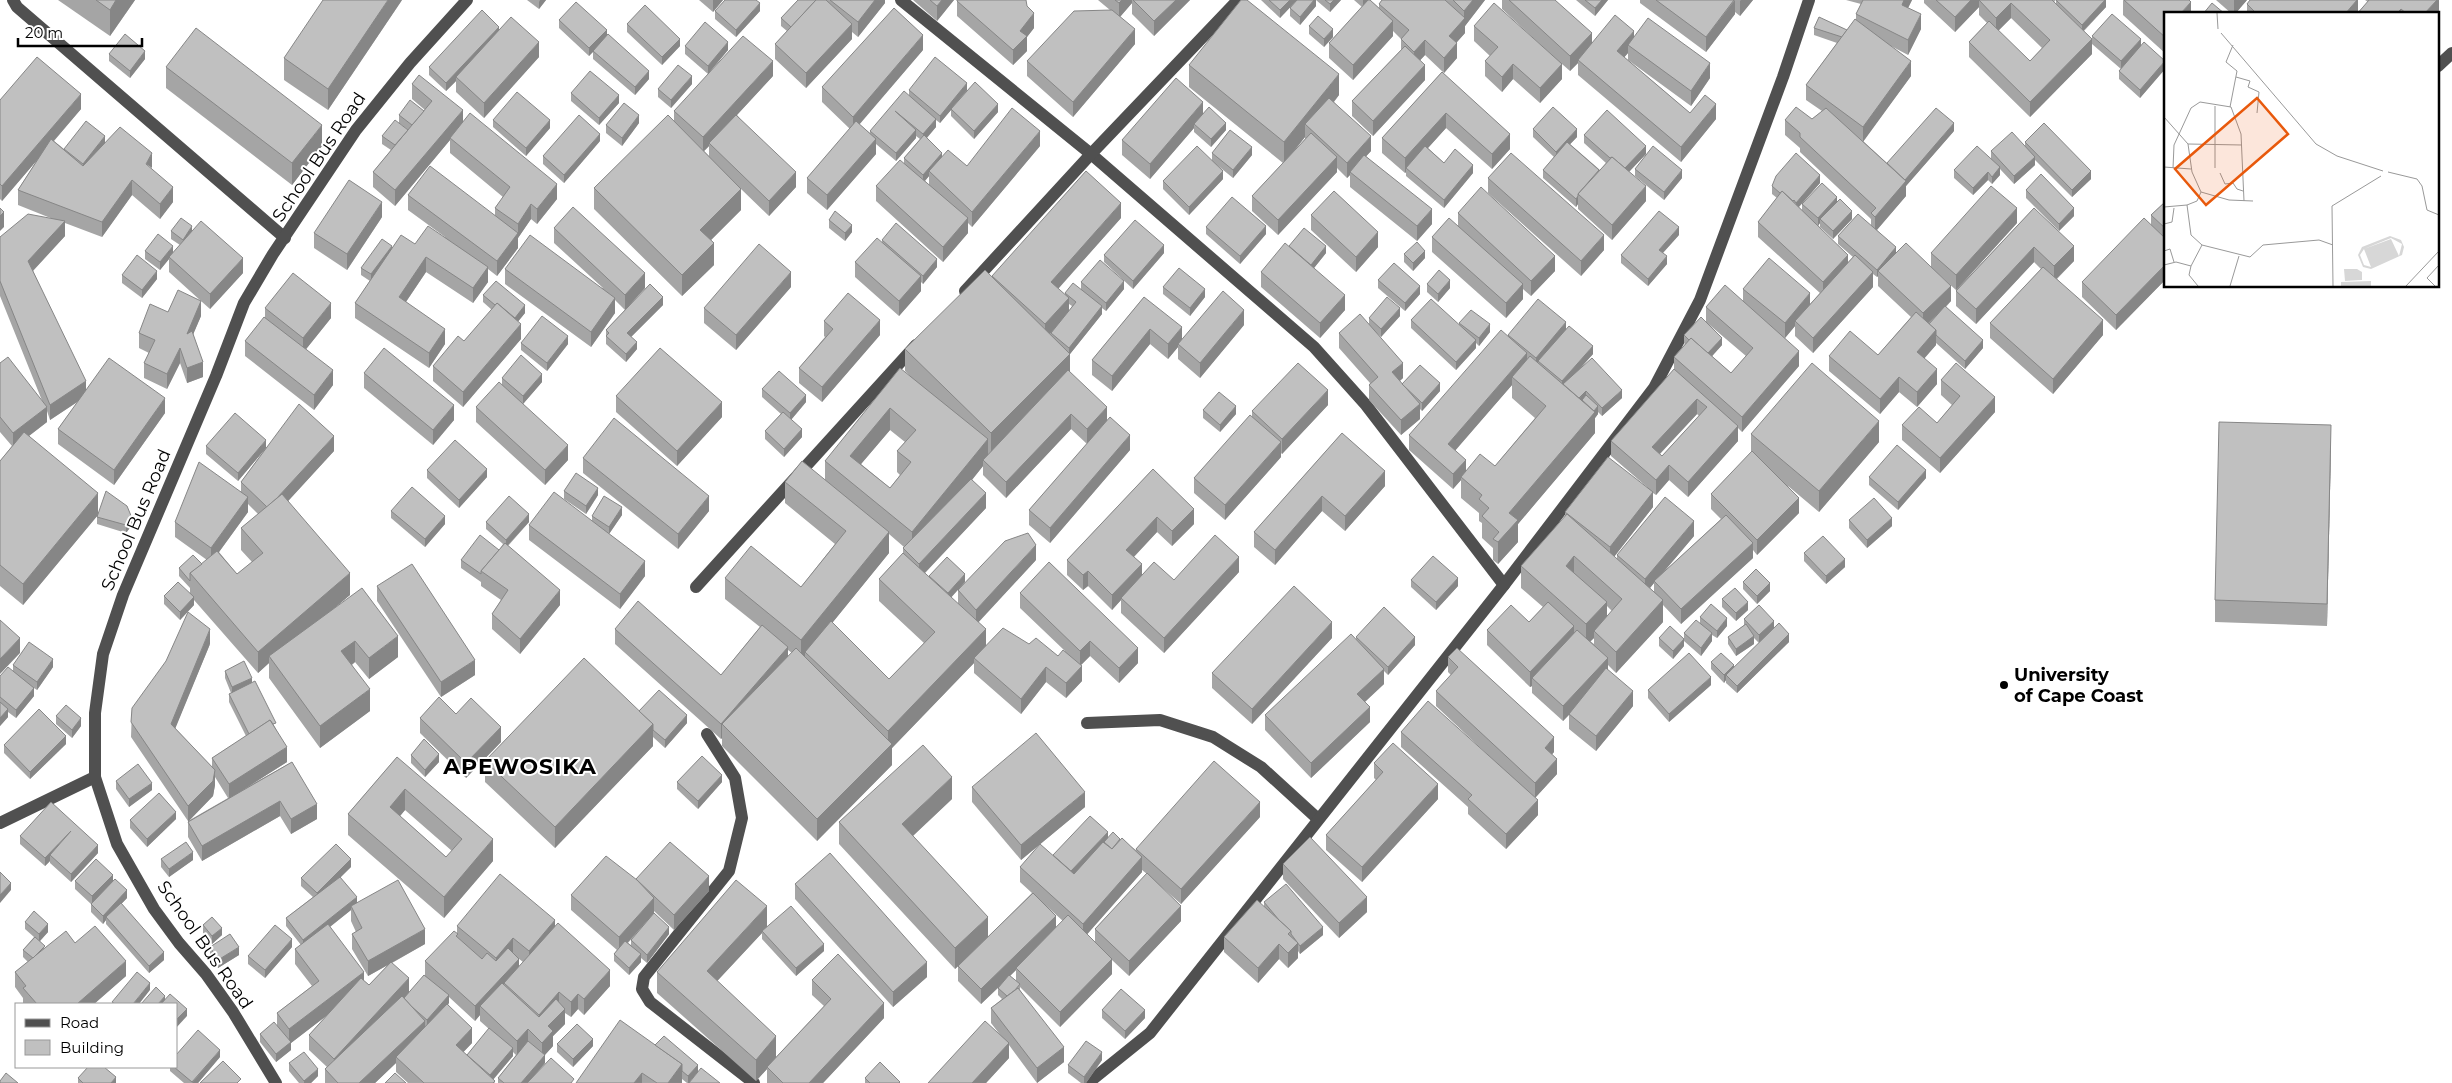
<svg xmlns="http://www.w3.org/2000/svg" width="2452" height="1083" font-family="Montserrat,sans-serif">
<rect width="100%" height="100%" fill="#fff"/>
<g fill="none" stroke-linecap="round" stroke-linejoin="round">
<!-- minor -->
<g stroke="#505050" stroke-width="12">
<path d="M 13,0 L 17,7 L 285,238"/>
<path d="M 901,0 L 1091,154 L 1314,347 L 1366,405 L 1504,585"/>
<path d="M 2438,66 L 2452,53"/>
<path d="M 965,291 L 1091,154 L 1238,0"/>
<path d="M 696,587 L 916,345"/>
<path d="M 1087,723 L 1160,720 L 1213,737 L 1261,767 L 1318,819"/>
<path d="M 707,734 L 735,778 L 742,818 L 729,871 L 644,977 L 642,989 L 650,1002 L 754,1083"/>
<path d="M 0,823 L 95,777"/>
<path d="M 276,1083 L 233,1012 L 206,974 L 179,943 L 154,909 L 117,844 L 95,777 L 95,713 L 103,654 L 123,595 L 216,376 L 244,303 L 273,254 L 356,130 L 410,63 L 467,0"/>
<path d="M 1088,1083 L 1150,1033 L 1504,585 L 1654,388 L 1700,300 L 1783,77 L 1809,0"/>
</g>
</g>
<!-- wall -->
<g fill="#a5a5a5" fill-rule="evenodd">
<path d="M 58,0 L 135,0 L 110,36 Z"/>
<path d="M 402,0 L 328,110 L 284,80 L 284,58 Z"/>
<path d="M 527,0 L 546,0 L 539,9 Z"/>
<path d="M 699,0 L 723,0 L 713,12 Z"/>
<path d="M 798,0 L 885,0 L 885,3 L 858,37 L 852,32 L 852,39 L 806,88 L 775,59 L 775,44 L 787,31 L 781,26 L 781,18 Z"/>
<path d="M 913,0 L 954,0 L 937,21 Z"/>
<path d="M 1098,0 L 1190,0 L 1154,36 L 1132,14 L 1132,3 L 1120,17 L 1135,44 L 1073,117 L 1027,76 L 1027,61 L 1110,10 Z"/>
<path d="M 1261,0 L 1297,0 L 1280,18 Z"/>
<path d="M 1316,0 L 1316,6 L 1300,25 L 1290,16 L 1290,8 Z"/>
<path d="M 1316,0 L 1341,0 L 1330,12 Z"/>
<path d="M 1354,0 L 1370,0 L 1379,8 L 1379,4 L 1382,0 L 1485,0 L 1465,26 L 1465,33 L 1457,42 L 1457,58 L 1444,73 L 1425,55 L 1420,60 L 1425,80 L 1373,136 L 1352,116 L 1352,101 L 1401,50 L 1401,39 L 1393,31 L 1393,36 L 1353,80 L 1329,58 L 1329,43 L 1362,7 Z"/>
<path d="M 1502,0 L 1555,0 L 1592,43 L 1634,37 L 1710,78 L 1691,106 L 1628,60 L 1628,53 L 1624,57 L 1690,113 L 1716,119 L 1681,162 L 1578,75 L 1578,63 L 1570,71 L 1562,64 L 1562,79 L 1540,103 L 1513,79 L 1502,92 L 1485,76 L 1485,61 L 1490,56 L 1474,41 L 1474,26 L 1558,61 L 1502,9 Z"/>
<path d="M 1576,0 L 1608,0 L 1595,16 Z"/>
<path d="M 1640,0 L 1753,0 L 1740,16 L 1735,12 L 1735,14 L 1706,52 L 1640,3 Z"/>
<path d="M 1846,0 L 1912,0 L 1908,8 L 1921,29 L 1908,55 L 1891,46 L 1911,76 L 1863,141 L 1887,163 L 1954,131 L 1906,186 L 1906,196 L 1877,230 L 1896,253 L 1931,268 L 1931,253 L 2017,223 L 1962,284 L 2034,208 L 2074,261 L 2057,279 L 2103,335 L 2053,394 L 1990,338 L 1990,323 L 2041,269 L 2034,262 L 1976,324 L 1956,306 L 1956,290 L 1938,274 L 1951,301 L 1946,307 L 1983,348 L 1965,369 L 1936,343 L 1936,345 L 1924,358 L 1937,384 L 1917,407 L 1899,392 L 1880,414 L 1829,371 L 1829,356 L 1878,355 L 1911,317 L 1878,286 L 1878,276 L 1877,277 L 1873,274 L 1873,287 L 1813,353 L 1795,336 L 1795,326 L 1785,338 L 1799,366 L 1742,432 L 1738,428 L 1738,441 L 1688,497 L 1669,480 L 1656,495 L 1653,493 L 1653,507 L 1614,557 L 1617,559 L 1617,555 L 1694,536 L 1662,574 L 1721,519 L 1711,509 L 1711,494 L 1751,453 L 1751,434 L 1879,442 L 1819,512 L 1788,486 L 1799,513 L 1757,555 L 1753,550 L 1753,558 L 1681,624 L 1663,605 L 1663,622 L 1616,673 L 1608,665 L 1608,670 L 1633,706 L 1596,751 L 1569,729 L 1569,715 L 1563,721 L 1532,693 L 1532,686 L 1530,687 L 1487,645 L 1487,630 L 1529,622 L 1543,607 L 1521,588 L 1521,566 L 1565,517 L 1565,512 L 1647,487 L 1611,456 L 1611,441 L 1674,370 L 1674,357 L 1685,344 L 1684,343 L 1684,335 L 1722,345 L 1712,356 L 1731,373 L 1746,356 L 1706,322 L 1706,307 L 1743,302 L 1743,289 L 1810,304 L 1820,293 L 1758,237 L 1758,222 L 1777,198 L 1772,194 L 1772,186 L 1820,183 L 1799,207 L 1802,210 L 1802,204 L 1837,202 L 1852,219 L 1833,239 L 1820,227 L 1820,223 L 1818,225 L 1848,262 L 1853,257 L 1838,244 L 1838,236 L 1871,225 L 1871,219 L 1800,152 L 1800,148 L 1785,135 L 1785,120 L 1812,119 L 1822,111 L 1806,100 L 1806,85 L 1837,43 L 1814,35 L 1814,28 L 1847,30 L 1856,21 L 1856,14 L 1861,4 ZM 1697,414 L 1699,416 L 1662,456 L 1660,454 ZM 1654,583 L 1654,592 L 1650,588 ZM 1607,606 L 1612,611 L 1607,616 ZM 1594,638 L 1594,644 L 1590,641 Z"/>
<path d="M 1924,0 L 2056,0 L 2054,2 L 2056,4 L 2056,0 L 2106,0 L 2106,7 L 2084,31 L 2092,54 L 2030,117 L 1969,57 L 1969,42 L 1987,23 L 1979,15 L 1979,7 L 1955,32 L 1924,3 ZM 2011,18 L 2042,48 L 2030,61 L 1998,31 Z"/>
<path d="M 2123,0 L 2191,14 L 2166,14 L 2166,54 L 2123,15 Z"/>
<path d="M 2216,0 L 2247,0 L 2235,14 L 2232,14 Z"/>
<path d="M 2358,0 L 2358,12 L 2368,2 L 2365,0 L 2439,0 L 2439,12 L 2438,14 L 2247,14 L 2247,4 Z"/>
<path d="M 957,1 L 1027,6 L 1034,28 L 1027,37 L 1027,51 L 1013,65 L 957,16 Z"/>
<path d="M 715,11 L 760,11 L 736,37 L 715,19 Z"/>
<path d="M 559,20 L 607,36 L 649,79 L 635,95 L 593,59 L 593,52 L 589,56 L 559,28 Z"/>
<path d="M 627,24 L 680,46 L 662,65 L 627,32 Z"/>
<path d="M 1309,26 L 1333,37 L 1324,47 L 1309,34 Z"/>
<path d="M 499,30 L 539,57 L 484,118 L 456,92 L 456,81 L 446,91 L 429,75 L 429,67 Z"/>
<path d="M 2092,36 L 2141,46 L 2165,69 L 2140,98 L 2119,79 L 2119,71 L 2121,69 L 2092,44 Z"/>
<path d="M 685,46 L 728,50 L 708,74 L 685,54 Z"/>
<path d="M 923,50 L 859,124 L 870,133 L 870,131 L 909,96 L 909,90 L 967,90 L 998,112 L 974,139 L 951,116 L 951,110 L 940,123 L 936,120 L 936,127 L 927,138 L 942,157 L 967,166 L 1040,146 L 972,227 L 968,223 L 968,233 L 943,262 L 876,201 L 876,186 L 904,163 L 904,158 L 920,139 L 916,136 L 916,138 L 896,161 L 876,144 L 876,154 L 827,210 L 807,193 L 807,178 L 850,129 L 822,102 L 822,87 ZM 929,176 L 929,185 L 925,181 Z"/>
<path d="M 109,54 L 145,59 L 130,78 L 109,61 Z"/>
<path d="M 1189,65 L 1339,95 L 1334,102 L 1371,151 L 1366,156 L 1432,224 L 1417,241 L 1350,187 L 1350,175 L 1347,178 L 1337,168 L 1337,172 L 1278,235 L 1252,211 L 1252,196 L 1283,163 L 1189,87 ZM 1305,137 L 1305,139 L 1292,154 Z"/>
<path d="M 166,67 L 322,146 L 292,185 L 166,88 Z"/>
<path d="M 1442,72 L 1510,149 L 1492,169 L 1446,128 L 1428,148 L 1444,163 L 1473,173 L 1444,208 L 1406,176 L 1406,172 L 1405,173 L 1382,153 L 1382,138 Z"/>
<path d="M 773,76 L 737,115 L 796,187 L 769,216 L 741,189 L 741,210 L 711,240 L 714,265 L 682,296 L 594,209 L 594,188 L 674,122 L 674,111 ZM 709,146 L 709,156 L 704,151 Z"/>
<path d="M 412,84 L 463,122 L 557,199 L 537,224 L 531,219 L 518,238 L 518,248 L 497,276 L 488,269 L 488,282 L 473,303 L 426,272 L 406,302 L 445,344 L 429,368 L 355,318 L 355,303 L 370,281 L 361,275 L 361,268 L 392,249 L 415,244 L 445,237 L 408,210 L 408,195 L 495,215 L 495,208 L 503,197 L 450,153 L 450,140 L 395,206 L 373,187 L 373,172 L 391,150 L 382,144 L 382,136 L 408,130 L 399,123 L 399,115 L 425,110 L 412,99 Z"/>
<path d="M 692,84 L 671,108 L 658,97 L 658,89 Z"/>
<path d="M 571,93 L 619,103 L 599,125 L 571,101 Z"/>
<path d="M 0,100 L 81,109 L 54,141 L 64,149 L 105,143 L 151,168 L 173,202 L 160,219 L 132,195 L 102,237 L 65,223 L 65,236 L 33,271 L 86,391 L 165,413 L 114,485 L 58,444 L 58,429 L 79,401 L 50,420 L 47,411 L 47,422 L 29,436 L 98,513 L 132,525 L 126,533 L 97,524 L 97,516 L 23,605 L 0,586 L 0,461 L 12,446 L 0,432 L 0,363 L 43,403 L 0,296 L 0,237 L 53,219 L 18,205 L 18,190 L 37,160 L 2,201 L 0,199 Z"/>
<path d="M 1203,113 L 1226,130 L 1211,147 L 1194,132 L 1194,128 L 1150,179 L 1122,155 L 1122,140 Z"/>
<path d="M 493,120 L 550,128 L 526,156 L 493,127 Z"/>
<path d="M 639,123 L 622,146 L 606,133 L 606,125 Z"/>
<path d="M 1533,129 L 1577,137 L 1570,144 L 1600,170 L 1606,163 L 1584,143 L 1584,135 L 1646,154 L 1629,172 L 1646,201 L 1612,240 L 1578,209 L 1578,204 L 1576,207 L 1543,178 L 1543,170 L 1554,157 L 1533,137 Z"/>
<path d="M 600,141 L 564,183 L 543,164 L 543,156 Z"/>
<path d="M 2025,142 L 2091,179 L 2072,197 L 2035,160 L 2035,165 L 2014,184 L 2000,169 L 2000,175 L 1992,184 L 1988,180 L 1973,195 L 1954,178 L 1954,170 L 1991,158 L 1991,151 L 2025,146 Z"/>
<path d="M 1212,153 L 1252,155 L 1233,178 L 1217,165 L 1223,179 L 1189,215 L 1163,189 L 1163,181 L 1212,160 Z"/>
<path d="M 1635,169 L 1682,178 L 1664,200 L 1635,176 Z"/>
<path d="M 1488,178 L 1604,250 L 1581,276 L 1488,193 Z"/>
<path d="M 2026,190 L 2074,216 L 2059,231 L 2026,198 Z"/>
<path d="M 2166,201 L 2166,279 L 2116,330 L 2082,297 L 2082,282 L 2151,225 L 2151,215 Z"/>
<path d="M 1458,213 L 1555,271 L 1531,296 L 1523,289 L 1523,299 L 1506,318 L 1432,252 L 1432,237 L 1458,226 Z"/>
<path d="M 1311,215 L 1378,247 L 1356,272 L 1311,230 Z"/>
<path d="M 382,217 L 347,270 L 314,248 L 314,233 Z"/>
<path d="M 1121,218 L 1058,288 L 1065,295 L 1065,293 L 1081,289 L 1081,282 L 1124,289 L 1106,311 L 1102,308 L 1102,314 L 1070,354 L 1070,372 L 1130,450 L 1050,543 L 1029,525 L 1029,510 L 1087,444 L 1071,429 L 1006,498 L 983,475 L 983,466 L 972,480 L 986,508 L 925,573 L 929,577 L 929,576 L 965,582 L 951,597 L 958,604 L 958,590 L 1036,560 L 978,622 L 986,645 L 1029,644 L 1058,656 L 1065,651 L 1020,608 L 1020,593 L 1138,663 L 1119,683 L 1090,656 L 1081,665 L 1082,681 L 1066,698 L 1046,682 L 1021,714 L 974,673 L 974,663 L 892,748 L 892,765 L 817,841 L 722,746 L 722,738 L 721,739 L 615,644 L 615,629 L 721,675 L 760,627 L 725,599 L 725,578 L 801,587 L 835,544 L 785,503 L 785,482 L 825,480 L 825,461 L 911,377 L 905,371 L 905,349 L 992,277 ZM 1069,304 L 1072,306 L 1069,311 ZM 890,430 L 905,442 L 897,451 L 897,472 L 900,475 L 890,488 L 861,464 ZM 889,534 L 904,547 L 903,548 L 903,554 L 879,579 L 879,601 L 924,643 L 889,679 L 832,623 L 889,553 ZM 788,650 L 792,653 L 788,657 Z"/>
<path d="M 829,220 L 852,232 L 845,241 L 829,228 Z"/>
<path d="M 1206,227 L 1266,234 L 1240,264 L 1206,234 Z"/>
<path d="M 554,228 L 645,288 L 629,306 L 663,305 L 631,337 L 637,349 L 626,362 L 606,344 L 606,330 L 625,310 L 615,300 L 615,313 L 591,347 L 505,284 L 505,269 L 603,288 L 554,243 Z"/>
<path d="M 171,231 L 192,231 L 243,273 L 210,309 L 201,301 L 201,316 L 193,334 L 203,377 L 187,383 L 180,363 L 167,389 L 144,378 L 144,363 L 149,353 L 139,348 L 139,333 L 168,312 L 201,301 L 169,272 L 169,259 L 160,270 L 145,259 L 145,251 L 173,253 L 180,245 L 171,239 Z"/>
<path d="M 1679,235 L 1663,253 L 1667,264 L 1648,286 L 1621,263 L 1621,255 Z"/>
<path d="M 882,240 L 937,267 L 923,284 L 921,282 L 921,291 L 899,316 L 855,277 L 855,262 L 882,242 Z"/>
<path d="M 1289,246 L 1326,253 L 1314,268 L 1345,310 L 1320,338 L 1261,287 L 1261,272 Z"/>
<path d="M 1164,253 L 1133,289 L 1104,262 L 1104,255 Z"/>
<path d="M 1404,254 L 1425,258 L 1413,271 L 1404,262 Z"/>
<path d="M 122,275 L 157,279 L 142,298 L 122,283 Z"/>
<path d="M 1378,280 L 1420,294 L 1405,311 L 1378,288 Z"/>
<path d="M 1427,284 L 1450,288 L 1438,302 L 1427,292 Z"/>
<path d="M 791,287 L 736,350 L 704,323 L 704,308 Z"/>
<path d="M 1163,287 L 1205,297 L 1190,316 L 1163,294 Z"/>
<path d="M 483,295 L 525,313 L 518,321 L 521,339 L 463,407 L 433,381 L 433,366 L 464,341 L 492,310 L 483,302 Z"/>
<path d="M 1144,297 L 1182,340 L 1244,325 L 1200,378 L 1178,359 L 1178,347 L 1168,359 L 1150,344 L 1112,391 L 1092,375 L 1092,360 Z"/>
<path d="M 265,308 L 331,318 L 306,349 L 333,385 L 314,410 L 245,356 L 245,341 L 265,317 Z"/>
<path d="M 1400,316 L 1381,337 L 1375,332 L 1403,378 L 1400,381 L 1402,384 L 1440,391 L 1422,411 L 1420,409 L 1420,419 L 1401,435 L 1369,400 L 1369,385 L 1370,383 L 1339,348 L 1339,333 L 1369,324 L 1369,318 Z"/>
<path d="M 1411,320 L 1459,325 L 1459,323 L 1490,332 L 1479,346 L 1476,343 L 1476,348 L 1456,370 L 1411,328 Z"/>
<path d="M 824,321 L 880,335 L 822,402 L 799,383 L 799,368 L 825,337 L 824,336 Z"/>
<path d="M 1566,329 L 1593,354 L 1579,369 L 1622,398 L 1602,416 L 1598,412 L 1598,414 L 1595,418 L 1595,433 L 1518,524 L 1518,542 L 1498,564 L 1493,560 L 1493,548 L 1482,538 L 1482,523 L 1479,521 L 1479,513 L 1461,498 L 1461,480 L 1453,489 L 1409,450 L 1409,435 L 1508,337 L 1508,335 ZM 1512,385 L 1512,398 L 1535,418 L 1495,466 L 1466,471 L 1455,450 Z"/>
<path d="M 521,343 L 568,344 L 547,371 L 521,350 Z"/>
<path d="M 364,373 L 454,420 L 433,445 L 364,388 Z"/>
<path d="M 502,378 L 542,382 L 523,404 L 568,460 L 545,485 L 476,422 L 476,407 L 502,384 Z"/>
<path d="M 1941,380 L 1995,412 L 1940,473 L 1902,440 L 1902,425 L 1937,423 L 1952,405 L 1941,395 Z"/>
<path d="M 762,389 L 806,402 L 791,420 L 802,437 L 784,457 L 765,439 L 765,431 L 781,414 L 762,397 Z"/>
<path d="M 616,396 L 722,417 L 677,466 L 616,412 Z"/>
<path d="M 1328,405 L 1282,454 L 1281,453 L 1281,457 L 1225,520 L 1194,493 L 1194,478 L 1252,417 L 1252,411 Z"/>
<path d="M 1203,410 L 1236,414 L 1220,432 L 1203,418 Z"/>
<path d="M 1342,433 L 1385,486 L 1345,531 L 1322,511 L 1275,565 L 1254,547 L 1254,532 Z"/>
<path d="M 206,446 L 266,447 L 334,451 L 288,501 L 350,595 L 327,614 L 398,657 L 369,679 L 355,662 L 352,665 L 370,711 L 320,748 L 269,678 L 269,663 L 258,673 L 194,600 L 194,605 L 180,620 L 164,604 L 164,596 L 190,593 L 190,588 L 179,576 L 179,568 L 202,564 L 207,560 L 175,537 L 175,522 L 241,491 L 241,482 L 265,449 L 238,481 L 206,454 ZM 248,504 L 258,514 L 241,528 L 241,550 L 252,562 L 237,574 L 219,552 L 248,512 Z"/>
<path d="M 2331,446 L 2327,626 L 2215,622 L 2215,600 Z"/>
<path d="M 583,458 L 709,511 L 678,549 L 583,473 Z"/>
<path d="M 1153,469 L 1194,524 L 1172,546 L 1157,532 L 1134,557 L 1142,575 L 1174,580 L 1239,572 L 1164,653 L 1121,613 L 1121,600 L 1112,610 L 1088,586 L 1083,590 L 1067,575 L 1067,560 Z"/>
<path d="M 427,470 L 487,477 L 459,508 L 427,478 Z"/>
<path d="M 1869,477 L 1926,478 L 1898,510 L 1869,485 Z"/>
<path d="M 564,491 L 598,495 L 586,514 L 564,499 Z"/>
<path d="M 391,511 L 445,524 L 425,547 L 391,518 Z"/>
<path d="M 622,515 L 609,534 L 645,576 L 620,609 L 529,540 L 529,525 L 592,521 L 592,516 Z"/>
<path d="M 1849,520 L 1892,526 L 1867,548 L 1849,528 Z"/>
<path d="M 486,522 L 529,522 L 508,546 L 560,605 L 520,654 L 492,629 L 492,614 L 501,600 L 481,586 L 481,581 L 481,582 L 461,568 L 461,560 L 499,550 L 503,544 L 486,529 Z"/>
<path d="M 1804,553 L 1845,567 L 1826,584 L 1804,561 Z"/>
<path d="M 1411,580 L 1458,586 L 1436,610 L 1411,587 Z"/>
<path d="M 1743,582 L 1770,591 L 1757,604 L 1743,589 Z"/>
<path d="M 377,586 L 475,675 L 441,697 L 377,601 Z"/>
<path d="M 1722,599 L 1748,610 L 1736,621 L 1722,607 Z"/>
<path d="M 1700,617 L 1727,626 L 1717,638 L 1712,635 L 1712,641 L 1701,656 L 1684,641 L 1684,633 L 1700,624 Z"/>
<path d="M 1744,619 L 1774,627 L 1789,642 L 1737,693 L 1726,683 L 1726,680 L 1724,683 L 1711,669 L 1711,662 L 1734,668 L 1759,643 L 1754,638 L 1754,644 L 1736,656 L 1728,644 L 1728,637 L 1744,625 Z"/>
<path d="M 1356,637 L 1415,645 L 1388,675 L 1384,671 L 1384,684 L 1365,702 L 1370,722 L 1311,778 L 1265,730 L 1265,715 L 1356,639 Z"/>
<path d="M 1332,638 L 1252,724 L 1212,688 L 1212,673 Z"/>
<path d="M 1659,638 L 1684,646 L 1673,659 L 1659,646 Z"/>
<path d="M 210,644 L 175,728 L 212,767 L 212,758 L 246,736 L 229,702 L 229,694 L 231,693 L 225,678 L 225,671 L 252,683 L 276,729 L 287,762 L 247,787 L 292,762 L 317,819 L 291,834 L 280,816 L 202,861 L 188,837 L 188,821 L 131,737 L 132,708 ZM 215,777 L 228,798 L 188,821 L 213,796 L 215,785 Z"/>
<path d="M 1448,657 L 1554,752 L 1552,754 L 1557,774 L 1535,798 L 1538,815 L 1506,849 L 1468,814 L 1468,807 L 1401,747 L 1401,732 L 1507,773 L 1436,706 L 1436,691 L 1451,675 L 1448,672 Z"/>
<path d="M 13,665 L 53,667 L 37,690 L 34,688 L 34,696 L 16,718 L 8,712 L 8,717 L 0,726 L 0,676 L 13,671 Z"/>
<path d="M 1711,685 L 1669,722 L 1648,698 L 1648,690 Z"/>
<path d="M 639,711 L 687,723 L 665,748 L 653,737 L 653,746 L 555,848 L 485,782 L 485,761 Z"/>
<path d="M 456,714 L 501,742 L 466,778 L 420,733 L 420,718 Z"/>
<path d="M 56,716 L 81,726 L 72,738 L 56,724 Z"/>
<path d="M 66,744 L 30,779 L 4,753 L 4,745 Z"/>
<path d="M 411,755 L 439,762 L 425,777 L 411,763 Z"/>
<path d="M 397,757 L 493,861 L 444,918 L 348,835 L 348,814 ZM 405,810 L 452,851 L 446,857 L 400,816 Z"/>
<path d="M 1374,763 L 1438,799 L 1362,882 L 1326,850 L 1326,835 L 1376,780 L 1374,778 Z"/>
<path d="M 116,781 L 152,790 L 129,807 L 116,789 Z"/>
<path d="M 677,782 L 722,782 L 698,809 L 677,789 Z"/>
<path d="M 972,787 L 1085,807 L 1021,860 L 972,802 Z"/>
<path d="M 952,799 L 913,836 L 988,937 L 1032,893 L 1020,882 L 1020,867 L 1108,839 L 1120,839 L 1136,850 L 1136,849 L 1260,817 L 1181,904 L 1159,885 L 1181,921 L 1129,976 L 1112,960 L 1112,974 L 1060,1027 L 1020,987 L 1020,990 L 1064,1062 L 1037,1083 L 1009,1045 L 1009,1058 L 986,1083 L 928,1083 L 1001,1036 L 991,1023 L 991,1008 L 1002,999 L 998,995 L 998,988 L 981,1004 L 958,981 L 958,966 L 955,969 L 839,844 L 839,822 ZM 1142,870 L 1147,874 L 1095,929 L 1095,942 L 1087,934 L 1142,872 ZM 1043,903 L 1063,921 L 1056,928 ZM 1016,970 L 1016,981 L 1010,976 Z"/>
<path d="M 176,819 L 147,847 L 130,828 L 130,820 Z"/>
<path d="M 20,836 L 98,853 L 71,882 L 50,863 L 50,861 L 45,866 L 20,844 Z"/>
<path d="M 161,859 L 193,860 L 169,877 L 161,867 Z"/>
<path d="M 1283,864 L 1367,912 L 1339,938 L 1283,879 Z"/>
<path d="M 351,867 L 340,877 L 357,902 L 425,944 L 392,963 L 409,993 L 425,976 L 425,961 L 457,933 L 457,926 L 555,926 L 610,986 L 584,1015 L 578,1009 L 571,1017 L 565,1013 L 565,1024 L 553,1036 L 553,1046 L 545,1055 L 545,1063 L 532,1079 L 574,1083 L 498,1083 L 498,1078 L 516,1055 L 513,1052 L 513,1056 L 493,1080 L 495,1083 L 408,1083 L 396,1072 L 396,1063 L 375,1083 L 325,1083 L 325,1069 L 327,1067 L 309,1050 L 309,1035 L 326,1016 L 291,1043 L 291,1050 L 276,1062 L 260,1042 L 260,1034 L 277,1026 L 277,1013 L 312,986 L 295,964 L 295,949 L 301,945 L 286,926 L 286,918 L 313,897 L 301,886 L 301,878 ZM 351,910 L 351,921 L 356,932 L 352,934 L 352,949 L 368,976 L 388,965 L 369,985 L 364,981 L 330,927 ZM 513,954 L 523,962 L 519,967 ZM 449,997 L 475,1021 L 480,1015 L 480,1021 L 489,1029 L 467,1055 L 463,1052 L 472,1043 L 448,1004 L 449,1003 Z"/>
<path d="M 636,879 L 709,891 L 674,930 L 654,911 L 654,913 L 669,934 L 647,963 L 641,958 L 641,962 L 629,975 L 614,961 L 614,954 L 617,950 L 571,910 L 571,895 L 636,880 ZM 648,920 L 631,940 L 631,945 L 628,943 Z"/>
<path d="M 75,881 L 113,881 L 127,898 L 121,904 L 164,960 L 149,973 L 106,924 L 106,920 L 103,924 L 91,912 L 91,904 L 75,889 Z"/>
<path d="M 795,884 L 927,977 L 893,1007 L 795,899 Z"/>
<path d="M 1264,902 L 1323,935 L 1300,954 L 1298,951 L 1298,958 L 1288,968 L 1279,959 L 1258,983 L 1224,952 L 1224,937 L 1264,906 Z"/>
<path d="M 25,922 L 48,932 L 40,941 L 45,949 L 75,943 L 126,976 L 94,1004 L 24,1004 L 23,1003 L 23,998 L 15,987 L 15,972 L 28,962 L 23,957 L 23,950 L 34,937 L 25,929 Z"/>
<path d="M 203,925 L 222,935 L 212,944 L 203,933 Z"/>
<path d="M 767,926 L 824,951 L 796,976 L 762,939 L 762,933 L 717,981 L 776,1057 L 824,1006 L 812,995 L 812,980 L 884,1018 L 823,1083 L 767,1083 L 767,1069 L 756,1081 L 657,993 L 657,972 Z"/>
<path d="M 210,947 L 239,955 L 218,968 L 210,955 Z"/>
<path d="M 292,947 L 265,978 L 248,964 L 248,956 Z"/>
<path d="M 1102,1010 L 1145,1018 L 1125,1039 L 1102,1018 Z"/>
<path d="M 557,1044 L 593,1046 L 573,1067 L 557,1052 Z"/>
<path d="M 655,1045 L 698,1065 L 689,1083 L 687,1083 L 682,1079 L 682,1083 L 576,1083 Z"/>
<path d="M 220,1057 L 198,1083 L 184,1083 L 170,1071 L 170,1067 L 176,1067 Z"/>
<path d="M 1102,1060 L 1086,1083 L 1081,1083 L 1068,1073 L 1068,1065 Z"/>
<path d="M 289,1063 L 318,1076 L 311,1083 L 299,1083 L 289,1071 Z"/>
<path d="M 78,1078 L 116,1083 L 78,1083 Z"/>
<path d="M 865,1078 L 900,1083 L 865,1083 Z"/>
</g>
<!-- shaded-wall -->
<g fill="#868686">
<path d="M 116,0 L 135,0 L 110,36 L 110,10 Z"/>
<path d="M 388,0 L 402,0 L 328,110 L 328,89 Z"/>
<path d="M 540,0 L 546,0 L 539,9 L 539,2 Z"/>
<path d="M 713,0 L 723,0 L 713,12 Z"/>
<path d="M 875,0 L 885,0 L 885,3 L 858,37 L 858,22 Z"/>
<path d="M 942,0 L 954,0 L 937,21 L 937,6 Z"/>
<path d="M 1122,0 L 1132,0 L 1132,3 L 1119,18 L 1119,3 Z"/>
<path d="M 1176,0 L 1190,0 L 1154,36 L 1154,21 Z"/>
<path d="M 1290,0 L 1297,0 L 1280,18 L 1280,10 Z"/>
<path d="M 1314,0 L 1316,0 L 1316,6 L 1300,25 L 1300,17 Z"/>
<path d="M 1334,0 L 1341,0 L 1330,12 L 1330,4 Z"/>
<path d="M 1363,0 L 1369,0 L 1363,8 Z"/>
<path d="M 1473,0 L 1485,0 L 1465,26 L 1465,33 L 1449,51 L 1449,36 L 1464,19 L 1464,11 Z"/>
<path d="M 1602,0 L 1608,0 L 1595,16 L 1595,8 Z"/>
<path d="M 1735,0 L 1735,14 L 1706,52 L 1706,37 Z"/>
<path d="M 1741,0 L 1753,0 L 1740,16 L 1740,1 Z"/>
<path d="M 1904,0 L 1912,0 L 1902,20 L 1902,5 Z"/>
<path d="M 1971,0 L 1985,0 L 1979,0 L 1979,7 L 1955,32 L 1955,17 Z"/>
<path d="M 2105,0 L 2106,0 L 2106,7 L 2082,32 L 2082,25 Z"/>
<path d="M 2234,0 L 2247,0 L 2235,14 L 2234,14 Z"/>
<path d="M 2357,0 L 2358,0 L 2358,14 L 2345,14 Z"/>
<path d="M 2437,0 L 2439,0 L 2439,12 L 2438,14 L 2424,14 Z"/>
<path d="M 2191,2 L 2191,14 L 2180,14 Z"/>
<path d="M 760,3 L 760,11 L 736,37 L 736,30 Z"/>
<path d="M 2011,3 L 2011,18 L 1996,33 L 1996,18 Z"/>
<path d="M 2401,9 L 2401,14 L 2396,14 Z"/>
<path d="M 1034,13 L 1034,28 L 1027,37 L 1027,51 L 1013,65 L 1013,50 L 1020,31 Z"/>
<path d="M 1921,14 L 1921,29 L 1908,55 L 1908,40 Z"/>
<path d="M 1393,21 L 1393,36 L 1353,80 L 1353,65 Z"/>
<path d="M 852,24 L 852,39 L 806,88 L 806,73 Z"/>
<path d="M 499,27 L 499,35 L 456,77 L 456,81 L 446,91 L 446,83 Z"/>
<path d="M 1135,29 L 1135,44 L 1073,117 L 1073,102 Z"/>
<path d="M 1333,29 L 1333,37 L 1324,47 L 1324,39 Z"/>
<path d="M 607,30 L 607,37 L 589,56 L 589,48 Z"/>
<path d="M 1634,31 L 1634,46 L 1628,45 L 1628,53 L 1617,66 L 1617,51 Z"/>
<path d="M 1592,33 L 1592,48 L 1578,60 L 1578,63 L 1570,71 L 1570,56 Z"/>
<path d="M 923,35 L 923,50 L 853,132 L 853,117 Z"/>
<path d="M 680,39 L 680,46 L 662,65 L 662,57 Z"/>
<path d="M 2092,39 L 2092,54 L 2030,117 L 2030,102 Z"/>
<path d="M 2141,39 L 2141,47 L 2121,69 L 2121,61 Z"/>
<path d="M 1425,40 L 1425,55 L 1414,67 L 1414,52 Z"/>
<path d="M 539,42 L 539,57 L 484,118 L 484,103 Z"/>
<path d="M 728,42 L 728,50 L 708,74 L 708,66 Z"/>
<path d="M 1457,43 L 1457,58 L 1444,73 L 1444,58 Z"/>
<path d="M 145,51 L 145,59 L 130,78 L 130,71 Z"/>
<path d="M 773,61 L 773,76 L 710,144 L 709,143 L 709,146 L 703,152 L 703,137 Z"/>
<path d="M 1911,61 L 1911,76 L 1863,142 L 1863,127 Z"/>
<path d="M 2165,61 L 2165,69 L 2140,98 L 2140,90 Z"/>
<path d="M 1710,63 L 1710,78 L 1691,106 L 1691,91 Z"/>
<path d="M 1513,64 L 1513,79 L 1502,92 L 1502,77 Z"/>
<path d="M 1562,64 L 1562,79 L 1540,103 L 1540,88 Z"/>
<path d="M 1425,65 L 1425,80 L 1373,136 L 1373,121 Z"/>
<path d="M 649,71 L 649,79 L 635,95 L 635,87 Z"/>
<path d="M 1339,74 L 1339,95 L 1311,130 L 1305,124 L 1305,137 L 1284,163 L 1284,142 Z"/>
<path d="M 692,76 L 692,84 L 671,108 L 671,100 Z"/>
<path d="M 967,83 L 967,90 L 951,109 L 951,110 L 940,123 L 940,116 Z"/>
<path d="M 81,94 L 81,109 L 2,201 L 2,186 Z"/>
<path d="M 619,95 L 619,103 L 599,125 L 599,118 Z"/>
<path d="M 1203,102 L 1203,117 L 1194,124 L 1194,128 L 1150,179 L 1150,164 Z"/>
<path d="M 998,104 L 998,112 L 974,139 L 974,131 Z"/>
<path d="M 1716,104 L 1716,119 L 1681,162 L 1681,147 Z"/>
<path d="M 463,110 L 463,126 L 450,138 L 450,140 L 395,206 L 395,190 Z"/>
<path d="M 1446,113 L 1446,128 L 1408,170 L 1406,168 L 1406,172 L 1405,173 L 1405,158 Z"/>
<path d="M 639,115 L 639,123 L 622,146 L 622,138 Z"/>
<path d="M 936,119 L 936,127 L 923,142 L 923,134 Z"/>
<path d="M 550,120 L 550,128 L 526,156 L 526,148 Z"/>
<path d="M 1226,123 L 1226,130 L 1211,147 L 1211,139 Z"/>
<path d="M 1954,123 L 1954,131 L 1906,186 L 1906,196 L 1875,232 L 1875,217 L 1905,180 Z"/>
<path d="M 322,125 L 322,146 L 292,185 L 292,163 Z"/>
<path d="M 1577,129 L 1577,137 L 1556,159 L 1556,152 Z"/>
<path d="M 916,130 L 916,138 L 896,161 L 896,153 Z"/>
<path d="M 1040,131 L 1040,146 L 972,227 L 972,212 Z"/>
<path d="M 600,134 L 600,141 L 564,183 L 564,175 Z"/>
<path d="M 1510,134 L 1510,149 L 1492,169 L 1492,154 Z"/>
<path d="M 105,136 L 105,144 L 83,172 L 83,164 Z"/>
<path d="M 1371,136 L 1371,151 L 1351,173 L 1350,172 L 1350,175 L 1347,178 L 1347,163 Z"/>
<path d="M 876,139 L 876,154 L 827,210 L 827,195 Z"/>
<path d="M 1646,146 L 1646,154 L 1623,178 L 1623,170 Z"/>
<path d="M 1252,147 L 1252,155 L 1233,178 L 1233,170 Z"/>
<path d="M 152,153 L 152,168 L 146,164 Z"/>
<path d="M 942,153 L 942,161 L 929,171 L 929,176 L 923,183 L 923,175 Z"/>
<path d="M 1337,157 L 1337,172 L 1278,235 L 1278,220 Z"/>
<path d="M 2035,157 L 2035,165 L 2014,184 L 2014,176 Z"/>
<path d="M 1473,165 L 1473,173 L 1444,208 L 1444,200 Z"/>
<path d="M 2000,167 L 2000,175 L 1992,184 L 1992,177 Z"/>
<path d="M 1682,170 L 1682,178 L 1664,200 L 1664,192 Z"/>
<path d="M 1223,171 L 1223,179 L 1189,215 L 1189,207 Z"/>
<path d="M 2091,171 L 2091,179 L 2072,197 L 2072,190 Z"/>
<path d="M 796,172 L 796,187 L 769,216 L 769,201 Z"/>
<path d="M 1988,172 L 1988,180 L 1973,195 L 1973,188 Z"/>
<path d="M 1820,175 L 1820,183 L 1796,210 L 1796,203 Z"/>
<path d="M 132,180 L 132,195 L 102,237 L 102,222 Z"/>
<path d="M 557,184 L 557,199 L 537,224 L 537,209 Z"/>
<path d="M 1646,186 L 1646,201 L 1612,240 L 1612,225 Z"/>
<path d="M 173,187 L 173,202 L 160,219 L 160,204 Z"/>
<path d="M 741,189 L 741,210 L 700,251 L 700,230 Z"/>
<path d="M 1578,196 L 1578,204 L 1576,207 L 1576,199 Z"/>
<path d="M 1837,197 L 1837,205 L 1820,219 L 1820,223 L 1818,226 L 1818,218 Z"/>
<path d="M 382,202 L 382,217 L 347,270 L 347,254 Z"/>
<path d="M 1121,203 L 1121,218 L 1051,297 L 1051,282 Z"/>
<path d="M 531,204 L 531,219 L 518,238 L 518,248 L 497,276 L 497,261 L 518,233 L 518,224 Z"/>
<path d="M 2017,208 L 2017,223 L 1956,290 L 1956,275 Z"/>
<path d="M 2074,208 L 2074,216 L 2059,231 L 2059,224 Z"/>
<path d="M 1432,209 L 1432,224 L 1417,241 L 1417,226 Z"/>
<path d="M 1852,211 L 1852,219 L 1833,239 L 1833,231 Z"/>
<path d="M 4,212 L 4,227 L 0,231 L 0,216 Z"/>
<path d="M 968,218 L 968,233 L 943,262 L 943,247 Z"/>
<path d="M 65,221 L 65,236 L 28,276 L 28,261 Z"/>
<path d="M 852,225 L 852,232 L 845,241 L 845,233 Z"/>
<path d="M 192,226 L 192,234 L 183,247 L 183,240 Z"/>
<path d="M 1266,226 L 1266,234 L 1240,264 L 1240,256 Z"/>
<path d="M 1679,227 L 1679,235 L 1659,257 L 1659,250 Z"/>
<path d="M 1378,232 L 1378,247 L 1356,272 L 1356,257 Z"/>
<path d="M 1604,235 L 1604,250 L 1581,276 L 1581,261 Z"/>
<path d="M 714,243 L 714,265 L 682,296 L 682,275 Z"/>
<path d="M 1164,245 L 1164,253 L 1133,289 L 1133,281 Z"/>
<path d="M 173,246 L 173,254 L 169,257 L 169,259 L 160,270 L 160,262 Z"/>
<path d="M 392,246 L 392,254 L 371,282 L 371,274 Z"/>
<path d="M 1326,246 L 1326,253 L 1310,273 L 1310,266 Z"/>
<path d="M 2074,246 L 2074,261 L 2054,281 L 2054,266 Z"/>
<path d="M 1896,247 L 1896,255 L 1878,271 L 1878,276 L 1877,277 L 1877,270 Z"/>
<path d="M 2034,247 L 2034,262 L 1976,324 L 1976,309 Z"/>
<path d="M 1425,251 L 1425,258 L 1413,271 L 1413,263 Z"/>
<path d="M 1848,255 L 1848,270 L 1823,297 L 1823,282 Z"/>
<path d="M 1555,256 L 1555,271 L 1531,296 L 1531,281 Z"/>
<path d="M 1667,256 L 1667,264 L 1648,286 L 1648,279 Z"/>
<path d="M 426,257 L 426,272 L 399,312 L 399,297 Z"/>
<path d="M 243,258 L 243,273 L 210,309 L 210,294 Z"/>
<path d="M 937,259 L 937,267 L 923,284 L 923,276 Z"/>
<path d="M 2166,264 L 2166,279 L 2116,330 L 2116,315 Z"/>
<path d="M 488,267 L 488,282 L 473,303 L 473,288 Z"/>
<path d="M 157,271 L 157,279 L 142,298 L 142,290 Z"/>
<path d="M 791,272 L 791,287 L 736,350 L 736,335 Z"/>
<path d="M 1873,272 L 1873,287 L 1813,353 L 1813,338 Z"/>
<path d="M 645,273 L 645,288 L 625,310 L 625,295 Z"/>
<path d="M 921,276 L 921,291 L 899,316 L 899,301 Z"/>
<path d="M 1450,280 L 1450,288 L 1438,302 L 1438,294 Z"/>
<path d="M 1124,281 L 1124,289 L 1106,311 L 1106,303 Z"/>
<path d="M 1523,284 L 1523,299 L 1506,318 L 1506,303 Z"/>
<path d="M 1420,286 L 1420,294 L 1405,311 L 1405,303 Z"/>
<path d="M 1951,286 L 1951,301 L 1923,328 L 1923,313 Z"/>
<path d="M 1205,289 L 1205,297 L 1190,316 L 1190,308 Z"/>
<path d="M 1810,293 L 1810,308 L 1795,321 L 1795,326 L 1785,338 L 1785,323 Z"/>
<path d="M 1345,295 L 1345,310 L 1320,338 L 1320,323 Z"/>
<path d="M 663,297 L 663,305 L 627,341 L 627,333 Z"/>
<path d="M 615,298 L 615,313 L 591,347 L 591,332 Z"/>
<path d="M 1069,298 L 1069,313 L 1045,339 L 1045,324 Z"/>
<path d="M 201,301 L 201,316 L 187,349 L 187,334 Z"/>
<path d="M 331,303 L 331,318 L 303,353 L 303,338 Z"/>
<path d="M 525,305 L 525,313 L 513,328 L 513,320 Z"/>
<path d="M 1102,306 L 1102,314 L 1070,354 L 1070,375 L 991,455 L 991,433 L 1069,355 L 1069,348 Z"/>
<path d="M 1400,308 L 1400,316 L 1381,337 L 1381,329 Z"/>
<path d="M 1244,310 L 1244,325 L 1200,378 L 1200,363 Z"/>
<path d="M 880,320 L 880,335 L 822,402 L 822,387 Z"/>
<path d="M 2103,320 L 2103,335 L 2053,394 L 2053,379 Z"/>
<path d="M 1566,322 L 1566,330 L 1538,361 L 1538,363 L 1536,366 L 1536,358 Z"/>
<path d="M 521,324 L 521,339 L 463,407 L 463,392 Z"/>
<path d="M 1490,324 L 1490,332 L 1479,346 L 1479,338 Z"/>
<path d="M 1182,327 L 1182,342 L 1178,344 L 1178,347 L 1168,359 L 1168,344 Z"/>
<path d="M 445,329 L 445,344 L 429,368 L 429,353 Z"/>
<path d="M 1150,329 L 1150,344 L 1112,391 L 1112,376 Z"/>
<path d="M 1936,330 L 1936,345 L 1917,367 L 1917,352 Z"/>
<path d="M 568,336 L 568,344 L 547,371 L 547,363 Z"/>
<path d="M 1722,338 L 1722,345 L 1705,364 L 1705,356 Z"/>
<path d="M 1476,340 L 1476,348 L 1456,370 L 1456,362 Z"/>
<path d="M 1983,340 L 1983,348 L 1965,369 L 1965,361 Z"/>
<path d="M 637,342 L 637,349 L 626,362 L 626,354 Z"/>
<path d="M 1593,346 L 1593,354 L 1562,389 L 1562,381 Z"/>
<path d="M 180,348 L 180,363 L 167,389 L 167,374 Z"/>
<path d="M 1799,351 L 1799,366 L 1742,432 L 1742,417 Z"/>
<path d="M 1527,353 L 1527,368 L 1512,377 L 1512,385 L 1448,459 L 1448,444 Z"/>
<path d="M 203,362 L 203,377 L 187,383 L 187,368 Z"/>
<path d="M 1403,363 L 1403,378 L 1392,387 L 1392,372 Z"/>
<path d="M 1937,369 L 1937,384 L 1917,407 L 1917,392 Z"/>
<path d="M 333,370 L 333,385 L 314,410 L 314,395 Z"/>
<path d="M 542,374 L 542,382 L 523,404 L 523,396 Z"/>
<path d="M 1899,377 L 1899,392 L 1880,414 L 1880,399 Z"/>
<path d="M 86,381 L 86,396 L 50,420 L 50,405 Z"/>
<path d="M 1440,383 L 1440,391 L 1422,411 L 1422,403 Z"/>
<path d="M 1328,390 L 1328,405 L 1282,454 L 1282,439 Z"/>
<path d="M 1622,390 L 1622,398 L 1602,416 L 1602,408 Z"/>
<path d="M 1586,391 L 1586,399 L 1582,404 L 1578,400 Z"/>
<path d="M 806,395 L 806,402 L 790,421 L 790,413 Z"/>
<path d="M 1995,397 L 1995,412 L 1940,473 L 1940,458 Z"/>
<path d="M 165,398 L 165,413 L 114,485 L 114,470 Z"/>
<path d="M 1697,399 L 1697,414 L 1652,462 L 1652,447 Z"/>
<path d="M 722,402 L 722,417 L 677,466 L 677,451 Z"/>
<path d="M 1420,404 L 1420,419 L 1401,435 L 1401,420 Z"/>
<path d="M 454,405 L 454,420 L 433,445 L 433,430 Z"/>
<path d="M 1236,406 L 1236,414 L 1220,432 L 1220,425 Z"/>
<path d="M 1598,406 L 1598,414 L 1595,418 L 1595,433 L 1518,524 L 1518,542 L 1498,564 L 1498,542 L 1509,513 Z"/>
<path d="M 47,407 L 47,422 L 13,448 L 13,433 Z"/>
<path d="M 1107,407 L 1107,422 L 1087,444 L 1087,429 Z"/>
<path d="M 890,408 L 890,430 L 850,477 L 850,456 Z"/>
<path d="M 1071,414 L 1071,429 L 1006,498 L 1006,482 Z"/>
<path d="M 1879,421 L 1879,442 L 1819,512 L 1819,491 Z"/>
<path d="M 2331,425 L 2331,446 L 2327,626 L 2327,604 Z"/>
<path d="M 1738,426 L 1738,441 L 1688,497 L 1688,482 Z"/>
<path d="M 802,429 L 802,437 L 784,457 L 784,449 Z"/>
<path d="M 1130,435 L 1130,450 L 1050,543 L 1050,528 Z"/>
<path d="M 334,436 L 334,451 L 268,523 L 268,508 Z"/>
<path d="M 988,439 L 988,460 L 983,460 L 983,466 L 912,554 L 912,532 Z"/>
<path d="M 266,440 L 266,448 L 238,481 L 238,473 Z"/>
<path d="M 1281,442 L 1281,457 L 1225,520 L 1225,505 Z"/>
<path d="M 568,445 L 568,460 L 545,485 L 545,470 Z"/>
<path d="M 1466,460 L 1466,475 L 1461,477 L 1461,480 L 1453,489 L 1453,474 Z"/>
<path d="M 1669,465 L 1669,480 L 1656,495 L 1656,480 Z"/>
<path d="M 487,469 L 487,477 L 459,508 L 459,500 Z"/>
<path d="M 1926,470 L 1926,478 L 1898,510 L 1898,502 Z"/>
<path d="M 1385,471 L 1385,486 L 1345,531 L 1345,516 Z"/>
<path d="M 598,488 L 598,495 L 586,514 L 586,506 Z"/>
<path d="M 1653,492 L 1653,507 L 1610,562 L 1610,547 Z"/>
<path d="M 98,493 L 98,515 L 23,605 L 23,584 Z"/>
<path d="M 986,493 L 986,508 L 919,579 L 919,564 Z"/>
<path d="M 709,496 L 709,511 L 678,549 L 678,534 Z"/>
<path d="M 1322,496 L 1322,511 L 1275,565 L 1275,550 Z"/>
<path d="M 248,497 L 248,512 L 211,563 L 211,548 Z"/>
<path d="M 1799,498 L 1799,513 L 1757,555 L 1757,540 Z"/>
<path d="M 622,507 L 622,515 L 609,534 L 609,527 Z"/>
<path d="M 1194,509 L 1194,524 L 1172,546 L 1172,531 Z"/>
<path d="M 529,514 L 529,522 L 506,547 L 506,540 Z"/>
<path d="M 445,516 L 445,524 L 425,547 L 425,539 Z"/>
<path d="M 1157,517 L 1157,532 L 1126,565 L 1126,550 Z"/>
<path d="M 132,518 L 132,525 L 126,533 L 126,525 Z"/>
<path d="M 1892,518 L 1892,526 L 1867,548 L 1867,540 Z"/>
<path d="M 1694,521 L 1694,536 L 1655,582 L 1654,581 L 1654,583 L 1645,594 L 1645,579 Z"/>
<path d="M 889,532 L 889,553 L 807,654 L 805,652 L 805,657 L 801,661 L 801,640 Z"/>
<path d="M 1753,543 L 1753,558 L 1681,624 L 1681,609 Z"/>
<path d="M 1036,545 L 1036,560 L 976,625 L 976,610 Z"/>
<path d="M 1574,556 L 1574,577 L 1566,566 Z"/>
<path d="M 1239,557 L 1239,572 L 1164,653 L 1164,638 Z"/>
<path d="M 1845,559 L 1845,567 L 1826,584 L 1826,576 Z"/>
<path d="M 645,561 L 645,576 L 620,609 L 620,594 Z"/>
<path d="M 1142,564 L 1142,579 L 1121,598 L 1121,600 L 1112,610 L 1112,595 Z"/>
<path d="M 1088,571 L 1088,586 L 1083,590 L 1083,575 Z"/>
<path d="M 350,573 L 350,595 L 272,661 L 269,656 L 269,663 L 258,673 L 258,652 Z"/>
<path d="M 965,574 L 965,582 L 948,601 L 948,593 Z"/>
<path d="M 1458,578 L 1458,586 L 1436,610 L 1436,602 Z"/>
<path d="M 1770,583 L 1770,591 L 1757,604 L 1757,596 Z"/>
<path d="M 560,590 L 560,605 L 520,654 L 520,639 Z"/>
<path d="M 194,597 L 194,605 L 180,620 L 180,612 Z"/>
<path d="M 1663,600 L 1663,622 L 1616,673 L 1616,652 Z"/>
<path d="M 1607,602 L 1607,624 L 1594,631 L 1594,638 L 1586,646 L 1586,624 Z"/>
<path d="M 1748,602 L 1748,610 L 1736,621 L 1736,613 Z"/>
<path d="M 1727,618 L 1727,626 L 1717,638 L 1717,631 Z"/>
<path d="M 1774,621 L 1774,629 L 1759,643 L 1759,635 Z"/>
<path d="M 1332,622 L 1332,638 L 1252,724 L 1252,709 Z"/>
<path d="M 1574,626 L 1574,641 L 1532,678 L 1532,686 L 1530,687 L 1530,672 Z"/>
<path d="M 210,629 L 210,644 L 171,739 L 171,724 Z"/>
<path d="M 986,629 L 986,651 L 974,658 L 974,663 L 892,748 L 892,765 L 817,841 L 817,819 L 888,748 L 888,731 Z"/>
<path d="M 1712,633 L 1712,641 L 1701,656 L 1701,648 Z"/>
<path d="M 1789,634 L 1789,642 L 1737,693 L 1737,686 Z"/>
<path d="M 398,636 L 398,657 L 369,679 L 369,658 Z"/>
<path d="M 1754,636 L 1754,644 L 1736,656 L 1736,649 Z"/>
<path d="M 1415,637 L 1415,645 L 1388,675 L 1388,667 Z"/>
<path d="M 20,638 L 20,653 L 0,674 L 0,659 Z"/>
<path d="M 1684,639 L 1684,646 L 1673,659 L 1673,651 Z"/>
<path d="M 355,641 L 355,662 L 341,672 L 341,651 Z"/>
<path d="M 1090,641 L 1090,656 L 1080,666 L 1080,651 Z"/>
<path d="M 788,647 L 788,662 L 722,724 L 722,738 L 721,739 L 721,724 Z"/>
<path d="M 1138,648 L 1138,663 L 1119,683 L 1119,668 Z"/>
<path d="M 1608,658 L 1608,673 L 1563,721 L 1563,706 Z"/>
<path d="M 53,659 L 53,667 L 37,690 L 37,682 Z"/>
<path d="M 475,660 L 475,675 L 441,697 L 441,682 Z"/>
<path d="M 1734,665 L 1734,673 L 1726,675 L 1726,680 L 1724,683 L 1724,675 Z"/>
<path d="M 1082,666 L 1082,681 L 1066,698 L 1066,683 Z"/>
<path d="M 1046,667 L 1046,682 L 1021,714 L 1021,699 Z"/>
<path d="M 1384,669 L 1384,684 L 1357,709 L 1357,694 Z"/>
<path d="M 1711,677 L 1711,685 L 1669,722 L 1669,714 Z"/>
<path d="M 252,678 L 252,686 L 232,695 L 232,687 Z"/>
<path d="M 34,688 L 34,696 L 16,718 L 16,710 Z"/>
<path d="M 370,689 L 370,711 L 320,748 L 320,726 Z"/>
<path d="M 1633,691 L 1633,706 L 1596,751 L 1596,736 Z"/>
<path d="M 1370,707 L 1370,722 L 1311,778 L 1311,763 Z"/>
<path d="M 8,709 L 8,717 L 0,726 L 0,718 Z"/>
<path d="M 687,715 L 687,723 L 665,748 L 665,740 Z"/>
<path d="M 81,718 L 81,726 L 72,738 L 72,730 Z"/>
<path d="M 653,724 L 653,746 L 555,848 L 555,827 Z"/>
<path d="M 501,727 L 501,742 L 466,778 L 466,763 Z"/>
<path d="M 66,736 L 66,744 L 30,779 L 30,772 Z"/>
<path d="M 1554,737 L 1554,752 L 1545,763 L 1545,748 Z"/>
<path d="M 287,747 L 287,762 L 229,799 L 229,784 Z"/>
<path d="M 439,754 L 439,762 L 425,777 L 425,770 Z"/>
<path d="M 1557,759 L 1557,774 L 1535,798 L 1535,783 Z"/>
<path d="M 215,770 L 215,785 L 213,796 L 188,822 L 188,806 Z"/>
<path d="M 722,775 L 722,782 L 698,809 L 698,801 Z"/>
<path d="M 952,777 L 952,799 L 902,846 L 902,824 Z"/>
<path d="M 152,783 L 152,790 L 129,807 L 129,799 Z"/>
<path d="M 1438,784 L 1438,799 L 1362,882 L 1362,867 Z"/>
<path d="M 405,789 L 405,810 L 390,828 L 390,807 Z"/>
<path d="M 1085,792 L 1085,807 L 1021,860 L 1021,845 Z"/>
<path d="M 1538,800 L 1538,815 L 1506,849 L 1506,834 Z"/>
<path d="M 280,801 L 280,816 L 202,861 L 202,846 Z"/>
<path d="M 1260,802 L 1260,817 L 1181,904 L 1181,889 Z"/>
<path d="M 317,804 L 317,819 L 291,834 L 291,819 Z"/>
<path d="M 176,812 L 176,819 L 147,847 L 147,839 Z"/>
<path d="M 71,831 L 50,855 L 50,861 L 45,866 L 45,858 Z"/>
<path d="M 1108,832 L 1108,840 L 1071,879 L 1071,871 Z"/>
<path d="M 493,839 L 493,861 L 444,918 L 444,897 Z"/>
<path d="M 98,845 L 98,853 L 71,882 L 71,874 Z"/>
<path d="M 193,852 L 193,860 L 169,877 L 169,869 Z"/>
<path d="M 1142,857 L 1142,872 L 1083,939 L 1083,924 Z"/>
<path d="M 351,859 L 351,867 L 317,901 L 317,893 Z"/>
<path d="M 113,875 L 113,883 L 92,904 L 92,896 Z"/>
<path d="M 709,876 L 709,891 L 674,930 L 674,915 Z"/>
<path d="M 11,883 L 11,890 L 0,903 L 0,895 Z"/>
<path d="M 127,890 L 127,898 L 107,919 L 106,917 L 106,920 L 103,924 L 103,916 Z"/>
<path d="M 357,897 L 357,905 L 351,906 L 351,910 L 303,948 L 303,940 Z"/>
<path d="M 1367,897 L 1367,912 L 1339,938 L 1339,923 Z"/>
<path d="M 654,898 L 654,913 L 619,952 L 619,937 Z"/>
<path d="M 767,906 L 767,928 L 762,931 L 762,933 L 707,992 L 707,971 Z"/>
<path d="M 1181,906 L 1181,921 L 1129,976 L 1129,961 Z"/>
<path d="M 1056,916 L 1056,931 L 1016,968 L 1016,970 L 981,1004 L 981,989 Z"/>
<path d="M 988,917 L 988,939 L 955,969 L 955,948 Z"/>
<path d="M 555,920 L 555,935 L 529,966 L 529,951 Z"/>
<path d="M 48,924 L 48,932 L 39,942 L 39,934 Z"/>
<path d="M 669,927 L 669,934 L 647,963 L 647,955 Z"/>
<path d="M 1323,927 L 1323,935 L 1300,954 L 1300,946 Z"/>
<path d="M 222,928 L 222,935 L 212,944 L 212,936 Z"/>
<path d="M 425,929 L 425,944 L 368,976 L 368,961 Z"/>
<path d="M 513,938 L 513,953 L 496,973 L 496,958 Z"/>
<path d="M 292,939 L 292,947 L 265,978 L 265,970 Z"/>
<path d="M 1298,943 L 1298,958 L 1288,968 L 1288,953 Z"/>
<path d="M 824,944 L 824,951 L 796,976 L 796,968 Z"/>
<path d="M 1279,944 L 1279,959 L 1258,983 L 1258,968 Z"/>
<path d="M 239,947 L 239,955 L 218,968 L 218,960 Z"/>
<path d="M 164,952 L 164,960 L 149,973 L 149,966 Z"/>
<path d="M 641,954 L 641,962 L 629,975 L 629,968 Z"/>
<path d="M 519,959 L 519,974 L 504,983 L 504,989 L 480,1006 L 480,1015 L 475,1021 L 475,1006 Z"/>
<path d="M 1112,959 L 1112,974 L 1060,1027 L 1060,1012 Z"/>
<path d="M 126,961 L 126,976 L 94,1004 L 77,1004 Z"/>
<path d="M 927,962 L 927,977 L 893,1007 L 893,992 Z"/>
<path d="M 610,970 L 610,986 L 584,1015 L 584,999 Z"/>
<path d="M 364,972 L 364,987 L 291,1043 L 291,1050 L 276,1062 L 276,1054 L 289,1043 L 289,1029 Z"/>
<path d="M 409,978 L 409,993 L 334,1074 L 334,1059 Z"/>
<path d="M 150,983 L 150,990 L 139,1004 L 133,1004 Z"/>
<path d="M 559,992 L 559,1007 L 539,1030 L 539,1015 Z"/>
<path d="M 578,994 L 578,1009 L 571,1017 L 571,1002 Z"/>
<path d="M 449,995 L 449,1003 L 427,1028 L 427,1020 Z"/>
<path d="M 165,996 L 165,1004 L 158,1004 Z"/>
<path d="M 884,1003 L 884,1018 L 823,1083 L 809,1083 Z"/>
<path d="M 187,1009 L 187,1016 L 176,1028 L 176,1020 Z"/>
<path d="M 565,1009 L 565,1024 L 553,1036 L 553,1046 L 542,1058 L 542,1043 L 548,1026 Z"/>
<path d="M 1145,1010 L 1145,1018 L 1125,1039 L 1125,1031 Z"/>
<path d="M 425,1021 L 425,1036 L 396,1057 L 396,1063 L 375,1083 L 359,1083 Z"/>
<path d="M 472,1028 L 472,1043 L 456,1060 L 456,1045 Z"/>
<path d="M 528,1029 L 528,1044 L 517,1056 L 517,1041 Z"/>
<path d="M 776,1036 L 776,1058 L 767,1067 L 767,1069 L 756,1081 L 756,1060 Z"/>
<path d="M 593,1039 L 593,1046 L 573,1067 L 573,1059 Z"/>
<path d="M 1009,1043 L 1009,1058 L 986,1083 L 972,1083 Z"/>
<path d="M 1064,1047 L 1064,1062 L 1037,1083 L 1037,1068 Z"/>
<path d="M 513,1048 L 513,1056 L 490,1083 L 490,1075 Z"/>
<path d="M 220,1050 L 220,1057 L 198,1083 L 192,1083 Z"/>
<path d="M 1102,1052 L 1102,1060 L 1086,1083 L 1084,1083 L 1084,1077 Z"/>
<path d="M 545,1055 L 545,1063 L 528,1083 L 521,1083 Z"/>
<path d="M 682,1064 L 682,1083 L 668,1083 Z"/>
<path d="M 698,1065 L 698,1072 L 689,1083 L 688,1083 L 688,1076 Z"/>
<path d="M 318,1069 L 318,1076 L 311,1083 L 304,1083 L 304,1081 Z"/>
<path d="M 642,1073 L 642,1083 L 634,1083 Z"/>
<path d="M 116,1077 L 116,1083 L 111,1083 Z"/>
</g>
<!-- building -->
<g fill="#c0c0c0" stroke="#868686" fill-rule="evenodd">
<path d="M 96,0 L 116,0 L 110,10 Z"/>
<path d="M 323,0 L 388,0 L 328,89 L 284,58 Z"/>
<path d="M 725,0 L 756,0 L 760,3 L 736,30 L 715,11 Z"/>
<path d="M 798,0 L 816,0 L 791,27 L 781,18 Z"/>
<path d="M 816,0 L 826,0 L 852,24 L 806,73 L 775,44 Z"/>
<path d="M 830,0 L 875,0 L 858,22 Z"/>
<path d="M 930,0 L 942,0 L 937,6 Z"/>
<path d="M 957,0 L 1026,0 L 1027,6 L 1034,13 L 1020,31 L 1027,36 L 1013,50 L 957,1 Z"/>
<path d="M 1115,0 L 1122,0 L 1119,3 Z"/>
<path d="M 1133,0 L 1176,0 L 1154,21 Z"/>
<path d="M 1241,0 L 1247,0 L 1339,74 L 1284,142 L 1189,65 Z"/>
<path d="M 1269,0 L 1290,0 L 1280,10 Z"/>
<path d="M 1297,0 L 1314,0 L 1300,17 L 1290,8 Z"/>
<path d="M 1325,0 L 1334,0 L 1330,4 Z"/>
<path d="M 1368,0 L 1370,0 L 1393,21 L 1353,65 L 1329,43 Z"/>
<path d="M 1382,0 L 1445,0 L 1465,18 L 1449,36 L 1457,43 L 1444,58 L 1425,40 L 1414,52 L 1401,39 L 1409,30 L 1379,4 Z"/>
<path d="M 1453,0 L 1473,0 L 1464,11 Z"/>
<path d="M 1509,0 L 1555,0 L 1592,33 L 1570,56 Z"/>
<path d="M 1585,0 L 1602,0 L 1595,8 Z"/>
<path d="M 1656,0 L 1734,0 L 1706,37 Z"/>
<path d="M 1863,0 L 1904,0 L 1902,5 L 1921,14 L 1908,40 L 1856,14 Z"/>
<path d="M 1936,0 L 1971,0 L 1955,17 Z"/>
<path d="M 1979,0 L 2052,0 L 2092,39 L 2030,102 L 1969,42 L 1989,21 L 2030,61 L 2050,40 L 2011,3 L 1996,18 Z"/>
<path d="M 2056,0 L 2105,0 L 2082,25 Z"/>
<path d="M 2124,0 L 2189,0 L 2191,2 L 2180,14 L 2166,14 L 2166,38 Z"/>
<path d="M 2250,0 L 2357,0 L 2345,14 L 2257,14 L 2247,4 Z"/>
<path d="M 2369,0 L 2437,0 L 2424,14 L 2407,14 L 2401,9 L 2396,14 L 2357,14 Z"/>
<path d="M 576,2 L 607,30 L 589,48 L 559,20 Z"/>
<path d="M 1494,3 L 1562,64 L 1540,88 L 1513,64 L 1502,77 L 1485,61 L 1498,47 L 1474,26 Z"/>
<path d="M 2212,3 L 2225,14 L 2203,14 Z"/>
<path d="M 645,5 L 680,39 L 662,57 L 627,24 Z"/>
<path d="M 894,8 L 923,35 L 853,117 L 822,87 Z"/>
<path d="M 482,10 L 499,27 L 446,83 L 429,67 Z"/>
<path d="M 1112,10 L 1135,29 L 1073,102 L 1027,61 L 1074,11 Z"/>
<path d="M 2112,14 L 2141,39 L 2121,61 L 2092,36 Z"/>
<path d="M 1615,15 L 1634,31 L 1617,51 L 1690,113 L 1705,95 L 1716,104 L 1681,147 L 1578,60 Z"/>
<path d="M 1318,16 L 1333,29 L 1324,39 L 1309,26 Z"/>
<path d="M 511,17 L 539,42 L 484,103 L 456,77 Z"/>
<path d="M 1819,17 L 1847,30 L 1842,37 L 1814,28 Z"/>
<path d="M 1648,18 L 1710,63 L 1691,91 L 1628,45 Z"/>
<path d="M 1855,19 L 1911,61 L 1863,127 L 1806,85 Z"/>
<path d="M 705,22 L 728,42 L 708,66 L 685,46 Z"/>
<path d="M 196,28 L 322,125 L 292,163 L 166,67 Z"/>
<path d="M 125,34 L 145,51 L 130,71 L 109,54 Z"/>
<path d="M 608,34 L 649,71 L 635,87 L 593,51 Z"/>
<path d="M 743,36 L 773,61 L 703,137 L 674,111 Z"/>
<path d="M 2144,42 L 2165,61 L 2140,90 L 2119,71 Z"/>
<path d="M 1405,46 L 1425,65 L 1373,121 L 1352,101 Z"/>
<path d="M 37,57 L 81,94 L 2,186 L 0,184 L 0,100 Z"/>
<path d="M 935,57 L 967,83 L 940,116 L 909,90 Z"/>
<path d="M 678,65 L 692,76 L 671,100 L 658,89 Z"/>
<path d="M 590,71 L 619,95 L 599,118 L 571,93 Z"/>
<path d="M 1442,72 L 1510,134 L 1492,154 L 1446,113 L 1405,158 L 1382,138 Z"/>
<path d="M 419,75 L 463,110 L 395,190 L 373,172 L 432,101 L 412,84 Z"/>
<path d="M 1176,78 L 1203,102 L 1150,164 L 1122,140 Z"/>
<path d="M 975,82 L 998,104 L 974,131 L 951,109 Z"/>
<path d="M 904,91 L 936,119 L 923,134 L 895,111 L 916,130 L 896,153 L 870,131 Z"/>
<path d="M 517,92 L 550,120 L 526,148 L 493,120 Z"/>
<path d="M 1329,98 L 1371,136 L 1347,163 L 1305,124 Z"/>
<path d="M 410,100 L 424,111 L 412,125 L 399,115 Z"/>
<path d="M 624,103 L 639,115 L 622,138 L 606,125 Z"/>
<path d="M 1209,107 L 1226,123 L 1211,139 L 1194,124 Z"/>
<path d="M 1553,107 L 1577,129 L 1556,152 L 1533,129 Z"/>
<path d="M 1796,107 L 1812,119 L 1826,108 L 1906,181 L 1875,217 L 1871,213 L 1876,208 L 1800,137 L 1800,133 L 1785,120 Z"/>
<path d="M 1012,108 L 1040,131 L 972,212 L 929,171 L 948,150 L 967,166 Z"/>
<path d="M 1936,108 L 1954,123 L 1905,180 L 1887,163 Z"/>
<path d="M 1607,110 L 1646,146 L 1625,168 L 1612,157 L 1610,158 L 1584,135 Z"/>
<path d="M 470,113 L 557,184 L 537,209 L 531,204 L 518,224 L 495,208 L 510,187 L 450,138 Z"/>
<path d="M 579,115 L 600,134 L 564,175 L 543,156 Z"/>
<path d="M 668,115 L 741,189 L 700,230 L 714,243 L 682,275 L 594,188 Z"/>
<path d="M 736,115 L 796,172 L 769,201 L 709,143 Z"/>
<path d="M 395,120 L 408,130 L 395,145 L 382,136 Z"/>
<path d="M 86,121 L 105,136 L 83,164 L 64,149 Z"/>
<path d="M 856,121 L 876,139 L 827,195 L 807,178 Z"/>
<path d="M 2044,123 L 2091,171 L 2072,190 L 2025,142 Z"/>
<path d="M 120,127 L 152,153 L 146,164 L 173,187 L 160,204 L 132,180 L 102,222 L 18,190 L 51,139 L 83,166 Z"/>
<path d="M 1230,130 L 1252,147 L 1233,170 L 1212,153 Z"/>
<path d="M 2012,132 L 2035,157 L 2014,176 L 1991,151 Z"/>
<path d="M 1311,133 L 1337,157 L 1278,220 L 1252,196 Z"/>
<path d="M 924,135 L 942,153 L 923,175 L 904,158 Z"/>
<path d="M 1567,142 L 1599,170 L 1578,194 L 1578,196 L 1576,199 L 1543,170 Z"/>
<path d="M 1197,146 L 1223,171 L 1189,207 L 1163,181 Z"/>
<path d="M 1425,146 L 1444,163 L 1455,149 L 1473,165 L 1444,200 L 1406,168 Z"/>
<path d="M 1653,146 L 1682,170 L 1664,192 L 1635,169 Z"/>
<path d="M 1977,146 L 2000,167 L 1992,177 L 1988,172 L 1973,188 L 1954,170 Z"/>
<path d="M 1511,153 L 1604,235 L 1581,261 L 1488,178 Z"/>
<path d="M 1796,153 L 1820,175 L 1796,203 L 1794,200 L 1793,201 L 1782,191 L 1780,193 L 1772,186 L 1776,176 Z"/>
<path d="M 1364,155 L 1432,209 L 1417,226 L 1350,172 Z"/>
<path d="M 1612,157 L 1646,186 L 1612,225 L 1578,194 Z"/>
<path d="M 900,160 L 968,218 L 943,247 L 876,186 Z"/>
<path d="M 430,166 L 518,233 L 497,261 L 408,195 Z"/>
<path d="M 1086,171 L 1121,203 L 1051,282 L 1069,298 L 1045,324 L 992,276 Z"/>
<path d="M 2041,174 L 2074,208 L 2059,224 L 2026,190 Z"/>
<path d="M 349,180 L 382,202 L 347,254 L 314,233 Z"/>
<path d="M 1822,183 L 1837,197 L 1818,218 L 1802,204 Z"/>
<path d="M 1991,186 L 2017,208 L 1956,275 L 1931,253 Z"/>
<path d="M 1481,187 L 1555,256 L 1531,281 L 1458,213 Z"/>
<path d="M 1334,191 L 1378,232 L 1356,257 L 1311,215 Z"/>
<path d="M 1782,191 L 1848,255 L 1823,282 L 1758,222 Z"/>
<path d="M 1232,197 L 1266,226 L 1240,256 L 1206,227 Z"/>
<path d="M 1840,199 L 1852,211 L 1833,231 L 1820,219 Z"/>
<path d="M 2166,201 L 2166,229 L 2151,215 Z"/>
<path d="M 573,207 L 645,273 L 625,295 L 554,228 Z"/>
<path d="M 0,208 L 4,212 L 0,216 Z"/>
<path d="M 2034,208 L 2074,246 L 2054,266 L 2034,247 L 1976,309 L 1956,291 Z"/>
<path d="M 835,211 L 852,225 L 845,233 L 829,220 Z"/>
<path d="M 1659,211 L 1679,227 L 1659,250 L 1667,256 L 1648,279 L 1621,255 Z"/>
<path d="M 28,214 L 65,221 L 28,261 L 86,381 L 50,405 L 0,281 L 0,237 Z"/>
<path d="M 1858,214 L 1896,247 L 1877,270 L 1838,236 Z"/>
<path d="M 181,218 L 192,226 L 183,240 L 171,231 Z"/>
<path d="M 1449,218 L 1523,284 L 1506,303 L 1432,237 Z"/>
<path d="M 2144,218 L 2166,239 L 2166,264 L 2116,315 L 2082,282 Z"/>
<path d="M 1135,220 L 1164,245 L 1133,281 L 1104,255 Z"/>
<path d="M 201,221 L 243,258 L 210,294 L 169,257 Z"/>
<path d="M 896,223 L 937,259 L 923,276 L 882,240 Z"/>
<path d="M 428,226 L 488,267 L 473,288 L 426,257 L 399,297 L 445,329 L 429,353 L 355,303 L 401,235 L 415,244 Z"/>
<path d="M 1304,228 L 1326,246 L 1311,265 L 1289,246 Z"/>
<path d="M 158,234 L 173,246 L 160,262 L 145,251 Z"/>
<path d="M 530,235 L 615,298 L 591,332 L 505,269 Z"/>
<path d="M 877,238 L 921,276 L 899,301 L 855,262 Z"/>
<path d="M 382,239 L 392,246 L 371,274 L 361,268 Z"/>
<path d="M 1417,242 L 1425,251 L 1413,263 L 1404,254 Z"/>
<path d="M 1285,243 L 1345,295 L 1320,323 L 1261,272 Z"/>
<path d="M 1906,243 L 1951,286 L 1923,313 L 1878,271 Z"/>
<path d="M 759,244 L 791,272 L 736,335 L 704,308 Z"/>
<path d="M 137,255 L 157,271 L 142,290 L 122,275 Z"/>
<path d="M 1855,255 L 1873,272 L 1813,338 L 1795,321 Z"/>
<path d="M 1769,258 L 1810,293 L 1785,323 L 1743,289 Z"/>
<path d="M 1100,260 L 1124,281 L 1106,303 L 1081,282 Z"/>
<path d="M 1394,263 L 1420,286 L 1405,303 L 1378,280 Z"/>
<path d="M 2043,267 L 2103,320 L 2053,379 L 1990,323 Z"/>
<path d="M 1179,268 L 1205,289 L 1190,308 L 1163,287 Z"/>
<path d="M 985,270 L 1070,354 L 991,433 L 905,349 Z"/>
<path d="M 1439,270 L 1450,280 L 1438,294 L 1427,284 Z"/>
<path d="M 293,273 L 331,303 L 303,338 L 265,308 Z"/>
<path d="M 496,281 L 525,305 L 515,318 L 497,303 L 495,305 L 483,295 Z"/>
<path d="M 1073,283 L 1102,306 L 1069,348 L 1051,333 L 1076,302 L 1065,293 Z"/>
<path d="M 650,284 L 663,297 L 627,333 L 637,342 L 626,354 L 606,336 L 609,333 L 606,330 Z"/>
<path d="M 1725,285 L 1799,351 L 1742,417 L 1674,357 L 1691,338 L 1731,373 L 1753,348 L 1706,307 Z"/>
<path d="M 178,290 L 201,301 L 187,334 L 192,331 L 203,362 L 187,368 L 180,348 L 167,374 L 144,363 L 155,340 L 139,333 L 150,304 L 168,312 Z"/>
<path d="M 1223,291 L 1244,310 L 1200,363 L 1178,344 Z"/>
<path d="M 848,293 L 880,320 L 822,387 L 799,368 L 833,329 L 824,321 Z"/>
<path d="M 1144,297 L 1182,327 L 1168,344 L 1150,329 L 1112,376 L 1092,360 Z"/>
<path d="M 1387,297 L 1400,308 L 1381,329 L 1369,318 Z"/>
<path d="M 1431,299 L 1476,340 L 1456,362 L 1411,320 Z"/>
<path d="M 1538,299 L 1566,322 L 1536,358 L 1508,335 Z"/>
<path d="M 497,303 L 521,324 L 463,392 L 433,366 L 458,336 L 464,341 Z"/>
<path d="M 1945,306 L 1983,340 L 1965,361 L 1936,335 L 1936,330 L 1929,324 Z"/>
<path d="M 1471,310 L 1490,324 L 1479,338 L 1459,323 Z"/>
<path d="M 1916,312 L 1936,330 L 1917,352 L 1937,369 L 1917,392 L 1899,377 L 1880,399 L 1829,356 L 1850,331 L 1878,355 Z"/>
<path d="M 1360,314 L 1403,363 L 1392,372 L 1420,404 L 1401,420 L 1369,385 L 1378,377 L 1339,333 Z"/>
<path d="M 542,316 L 568,336 L 547,363 L 521,343 Z"/>
<path d="M 264,317 L 333,370 L 314,395 L 245,341 Z"/>
<path d="M 1701,317 L 1722,338 L 1708,353 L 1691,338 L 1689,340 L 1684,335 Z"/>
<path d="M 1569,326 L 1593,346 L 1562,381 L 1538,361 Z"/>
<path d="M 1501,330 L 1527,353 L 1448,444 L 1466,460 L 1453,474 L 1409,435 Z"/>
<path d="M 384,348 L 454,405 L 433,430 L 364,373 Z"/>
<path d="M 660,348 L 722,402 L 677,451 L 616,396 Z"/>
<path d="M 521,355 L 542,374 L 523,396 L 502,378 Z"/>
<path d="M 1530,356 L 1595,412 L 1509,513 L 1518,520 L 1498,542 L 1493,539 L 1499,532 L 1482,516 L 1489,508 L 1479,499 L 1482,495 L 1461,477 L 1480,454 L 1495,466 L 1546,406 L 1512,377 Z"/>
<path d="M 8,357 L 47,407 L 13,433 L 0,417 L 0,363 Z"/>
<path d="M 109,358 L 165,398 L 114,470 L 58,429 Z"/>
<path d="M 1592,358 L 1622,390 L 1602,408 L 1586,391 L 1579,398 L 1563,384 Z"/>
<path d="M 1298,363 L 1328,390 L 1282,439 L 1252,411 Z"/>
<path d="M 1812,363 L 1879,421 L 1819,491 L 1751,434 Z"/>
<path d="M 1956,363 L 1995,397 L 1940,458 L 1902,425 L 1919,407 L 1937,423 L 1960,396 L 1941,380 Z"/>
<path d="M 1420,365 L 1440,383 L 1422,403 L 1402,384 Z"/>
<path d="M 900,368 L 988,439 L 912,532 L 825,461 ZM 890,408 L 916,430 L 897,451 L 911,462 L 890,488 L 850,456 Z"/>
<path d="M 1674,369 L 1738,426 L 1688,482 L 1669,465 L 1656,480 L 1611,441 ZM 1697,399 L 1707,407 L 1662,456 L 1652,447 Z"/>
<path d="M 1068,370 L 1107,407 L 1087,429 L 1071,414 L 1006,482 L 983,460 Z"/>
<path d="M 779,371 L 806,395 L 790,413 L 762,389 Z"/>
<path d="M 499,382 L 568,445 L 545,470 L 476,407 Z"/>
<path d="M 1219,392 L 1236,406 L 1220,425 L 1203,410 Z"/>
<path d="M 1586,395 L 1598,406 L 1594,411 L 1582,400 Z"/>
<path d="M 299,404 L 334,436 L 277,498 L 267,507 L 241,482 Z"/>
<path d="M 783,412 L 802,429 L 784,449 L 765,431 Z"/>
<path d="M 235,413 L 266,440 L 238,473 L 206,446 Z"/>
<path d="M 1250,415 L 1281,442 L 1225,505 L 1194,478 Z"/>
<path d="M 1110,417 L 1130,435 L 1050,528 L 1029,510 Z"/>
<path d="M 614,418 L 709,496 L 678,534 L 583,458 Z"/>
<path d="M 2219,422 L 2331,425 L 2327,604 L 2215,600 Z"/>
<path d="M 24,432 L 98,493 L 23,584 L 0,565 L 0,461 Z"/>
<path d="M 1342,433 L 1385,471 L 1345,516 L 1322,496 L 1275,550 L 1254,532 Z"/>
<path d="M 455,440 L 487,469 L 459,500 L 427,470 Z"/>
<path d="M 1897,445 L 1926,470 L 1898,502 L 1869,477 Z"/>
<path d="M 1752,451 L 1799,498 L 1757,540 L 1711,494 Z"/>
<path d="M 1608,457 L 1653,492 L 1610,547 L 1565,512 Z"/>
<path d="M 802,461 L 889,532 L 801,640 L 725,578 L 751,546 L 801,587 L 846,531 L 785,482 Z"/>
<path d="M 199,462 L 248,497 L 211,548 L 175,522 Z"/>
<path d="M 1153,469 L 1194,509 L 1172,531 L 1157,517 L 1126,550 L 1142,564 L 1112,595 L 1088,571 L 1083,575 L 1067,560 Z"/>
<path d="M 576,473 L 598,488 L 586,506 L 564,491 Z"/>
<path d="M 971,479 L 986,493 L 919,564 L 903,548 Z"/>
<path d="M 412,487 L 445,516 L 425,539 L 391,511 Z"/>
<path d="M 106,491 L 127,506 L 132,518 L 126,525 L 97,517 Z"/>
<path d="M 554,492 L 645,561 L 620,594 L 529,525 Z"/>
<path d="M 282,494 L 350,573 L 258,652 L 190,573 L 217,551 L 237,574 L 263,553 L 241,528 Z"/>
<path d="M 509,496 L 529,514 L 506,540 L 486,522 Z"/>
<path d="M 604,496 L 622,507 L 609,527 L 592,516 Z"/>
<path d="M 1665,497 L 1694,521 L 1645,579 L 1617,555 Z"/>
<path d="M 1874,498 L 1892,518 L 1867,540 L 1849,520 Z"/>
<path d="M 1567,514 L 1663,600 L 1616,652 L 1594,631 L 1622,599 L 1574,556 L 1566,566 L 1607,602 L 1586,624 L 1521,566 Z"/>
<path d="M 1726,515 L 1753,543 L 1681,609 L 1654,581 Z"/>
<path d="M 1028,533 L 1036,545 L 976,610 L 958,590 L 1005,541 Z"/>
<path d="M 480,535 L 499,550 L 481,571 L 481,574 L 461,560 Z"/>
<path d="M 1215,535 L 1239,557 L 1164,638 L 1121,598 L 1154,562 L 1174,580 Z"/>
<path d="M 1823,536 L 1845,559 L 1826,576 L 1804,553 Z"/>
<path d="M 505,543 L 560,590 L 520,639 L 492,614 L 508,590 L 481,571 Z"/>
<path d="M 903,553 L 986,629 L 888,731 L 805,652 L 831,621 L 889,679 L 935,632 L 879,579 Z"/>
<path d="M 193,555 L 202,564 L 190,573 L 190,581 L 179,568 Z"/>
<path d="M 1433,556 L 1458,578 L 1436,602 L 1411,580 Z"/>
<path d="M 947,557 L 965,574 L 948,593 L 929,576 Z"/>
<path d="M 1049,562 L 1138,648 L 1119,668 L 1090,641 L 1080,651 L 1020,593 Z"/>
<path d="M 412,564 L 475,660 L 441,682 L 377,586 Z"/>
<path d="M 1756,569 L 1770,583 L 1757,596 L 1743,582 Z"/>
<path d="M 178,582 L 194,597 L 180,612 L 164,596 Z"/>
<path d="M 1294,586 L 1332,622 L 1252,709 L 1212,673 Z"/>
<path d="M 362,588 L 398,636 L 369,658 L 355,641 L 341,651 L 370,689 L 320,726 L 269,656 Z"/>
<path d="M 1735,588 L 1748,602 L 1736,613 L 1722,599 Z"/>
<path d="M 638,601 L 721,675 L 762,625 L 788,647 L 721,724 L 615,629 Z"/>
<path d="M 1548,602 L 1574,626 L 1530,672 L 1487,630 L 1511,605 L 1529,622 Z"/>
<path d="M 1711,604 L 1727,618 L 1717,631 L 1700,617 Z"/>
<path d="M 1759,605 L 1774,621 L 1759,635 L 1744,619 Z"/>
<path d="M 1384,607 L 1415,637 L 1388,667 L 1356,637 Z"/>
<path d="M 188,612 L 210,629 L 171,724 L 215,770 L 213,781 L 188,806 L 131,722 L 132,708 L 166,661 Z"/>
<path d="M 0,620 L 20,638 L 0,659 Z"/>
<path d="M 1696,620 L 1712,633 L 1701,648 L 1684,633 Z"/>
<path d="M 1779,623 L 1789,634 L 1737,686 L 1726,675 Z"/>
<path d="M 1746,624 L 1754,636 L 1736,649 L 1728,637 Z"/>
<path d="M 1670,626 L 1684,639 L 1673,651 L 1659,638 Z"/>
<path d="M 1003,628 L 1029,644 L 1036,638 L 1058,656 L 1063,650 L 1082,666 L 1066,683 L 1046,667 L 1021,699 L 974,658 Z"/>
<path d="M 1577,630 L 1608,658 L 1563,706 L 1532,678 Z"/>
<path d="M 1351,634 L 1384,669 L 1357,694 L 1370,707 L 1311,763 L 1265,715 Z"/>
<path d="M 29,642 L 53,659 L 37,682 L 13,665 Z"/>
<path d="M 796,648 L 892,744 L 817,819 L 722,724 Z"/>
<path d="M 1457,648 L 1554,737 L 1545,748 L 1557,759 L 1535,783 L 1436,691 L 1458,667 L 1448,657 Z"/>
<path d="M 1689,653 L 1711,677 L 1669,714 L 1648,690 Z"/>
<path d="M 1721,653 L 1734,665 L 1724,675 L 1711,662 Z"/>
<path d="M 584,658 L 653,724 L 555,827 L 485,761 Z"/>
<path d="M 244,661 L 252,678 L 232,687 L 225,671 Z"/>
<path d="M 8,667 L 34,688 L 16,710 L 0,697 L 0,676 Z"/>
<path d="M 1606,668 L 1633,691 L 1596,736 L 1569,714 Z"/>
<path d="M 255,681 L 276,723 L 273,724 L 270,720 L 249,734 L 229,694 Z"/>
<path d="M 659,690 L 687,715 L 665,740 L 653,730 L 653,724 L 639,711 Z"/>
<path d="M 439,697 L 456,714 L 471,698 L 501,727 L 466,763 L 420,718 Z"/>
<path d="M 1428,701 L 1538,800 L 1506,834 L 1468,799 L 1472,795 L 1401,732 Z"/>
<path d="M 0,702 L 8,709 L 0,718 Z"/>
<path d="M 66,705 L 81,718 L 72,730 L 56,716 Z"/>
<path d="M 39,709 L 66,736 L 30,772 L 4,745 Z"/>
<path d="M 270,720 L 287,747 L 229,784 L 212,758 Z"/>
<path d="M 1036,733 L 1085,792 L 1021,845 L 972,787 Z"/>
<path d="M 424,739 L 439,754 L 425,770 L 411,755 Z"/>
<path d="M 1393,743 L 1438,784 L 1362,867 L 1326,835 L 1383,772 L 1374,763 Z"/>
<path d="M 923,745 L 952,777 L 902,824 L 988,917 L 955,948 L 839,822 Z"/>
<path d="M 702,756 L 722,775 L 698,801 L 677,782 Z"/>
<path d="M 397,757 L 493,839 L 444,897 L 348,814 ZM 405,789 L 462,839 L 446,857 L 390,807 Z"/>
<path d="M 1214,761 L 1260,802 L 1181,889 L 1136,849 Z"/>
<path d="M 292,762 L 317,804 L 291,819 L 280,801 L 202,846 L 188,822 Z"/>
<path d="M 138,764 L 152,783 L 129,799 L 116,781 Z"/>
<path d="M 159,793 L 176,812 L 147,839 L 130,820 Z"/>
<path d="M 51,802 L 98,845 L 71,874 L 50,855 L 71,831 L 45,858 L 20,836 Z"/>
<path d="M 1090,816 L 1108,832 L 1071,871 L 1053,855 Z"/>
<path d="M 1113,832 L 1120,839 L 1112,849 L 1104,842 Z"/>
<path d="M 1310,837 L 1367,897 L 1339,923 L 1283,864 Z"/>
<path d="M 1122,838 L 1142,857 L 1083,924 L 1020,867 L 1040,844 L 1074,874 L 1103,842 L 1112,849 Z"/>
<path d="M 186,842 L 193,852 L 169,869 L 161,859 Z"/>
<path d="M 670,842 L 709,876 L 674,915 L 636,879 Z"/>
<path d="M 336,844 L 351,859 L 317,893 L 301,878 Z"/>
<path d="M 830,853 L 927,962 L 893,992 L 795,884 Z"/>
<path d="M 606,856 L 637,880 L 654,898 L 619,937 L 571,895 Z"/>
<path d="M 96,859 L 113,875 L 92,896 L 75,881 Z"/>
<path d="M 0,872 L 11,883 L 0,895 Z"/>
<path d="M 1147,873 L 1181,906 L 1129,961 L 1095,929 Z"/>
<path d="M 500,874 L 555,920 L 529,951 L 513,938 L 496,958 L 457,926 Z"/>
<path d="M 340,877 L 357,897 L 303,940 L 286,918 Z"/>
<path d="M 115,879 L 127,890 L 103,916 L 91,904 Z"/>
<path d="M 398,880 L 425,929 L 368,961 L 352,934 L 362,928 L 351,906 Z"/>
<path d="M 736,880 L 767,906 L 707,971 L 776,1036 L 756,1060 L 657,972 Z"/>
<path d="M 1286,884 L 1323,927 L 1300,946 L 1291,934 L 1291,931 L 1279,920 L 1264,902 Z"/>
<path d="M 1033,893 L 1056,916 L 981,989 L 958,966 Z"/>
<path d="M 1257,900 L 1291,931 L 1288,934 L 1298,943 L 1288,953 L 1279,944 L 1258,968 L 1224,937 Z"/>
<path d="M 121,903 L 164,952 L 149,966 L 106,917 Z"/>
<path d="M 791,906 L 824,944 L 796,968 L 762,931 Z"/>
<path d="M 34,911 L 48,924 L 39,934 L 25,922 Z"/>
<path d="M 654,913 L 669,927 L 647,955 L 631,940 Z"/>
<path d="M 1068,915 L 1112,959 L 1060,1012 L 1016,968 Z"/>
<path d="M 212,917 L 222,928 L 212,936 L 203,925 Z"/>
<path d="M 558,923 L 610,970 L 584,999 L 578,994 L 571,1002 L 559,992 L 539,1015 L 504,983 Z"/>
<path d="M 328,924 L 364,972 L 289,1029 L 277,1013 L 319,981 L 295,949 Z"/>
<path d="M 275,925 L 292,939 L 265,970 L 248,956 Z"/>
<path d="M 95,926 L 126,961 L 77,1004 L 37,1004 L 23,988 L 26,986 L 15,972 L 66,931 L 75,943 Z"/>
<path d="M 454,931 L 458,934 L 456,936 L 482,959 L 487,953 L 496,961 L 508,948 L 519,959 L 475,1006 L 425,961 Z"/>
<path d="M 230,934 L 239,947 L 218,960 L 210,947 Z"/>
<path d="M 35,937 L 45,946 L 33,958 L 23,950 Z"/>
<path d="M 625,941 L 641,954 L 629,968 L 614,954 Z"/>
<path d="M 838,954 L 884,1003 L 809,1083 L 783,1083 L 767,1067 L 831,999 L 812,980 Z"/>
<path d="M 391,962 L 409,978 L 334,1059 L 309,1035 L 361,978 L 369,985 Z"/>
<path d="M 137,972 L 150,983 L 133,1004 L 115,1004 L 112,1002 Z"/>
<path d="M 424,975 L 449,995 L 427,1020 L 411,1006 L 404,998 Z"/>
<path d="M 1009,975 L 1020,984 L 1015,990 L 1007,996 L 998,988 Z"/>
<path d="M 502,983 L 539,1017 L 556,999 L 565,1009 L 548,1026 L 553,1031 L 542,1043 L 528,1029 L 517,1041 L 480,1006 Z"/>
<path d="M 156,987 L 165,996 L 158,1004 L 141,1004 Z"/>
<path d="M 1018,988 L 1064,1047 L 1037,1068 L 991,1008 Z"/>
<path d="M 1121,989 L 1145,1010 L 1125,1031 L 1102,1010 Z"/>
<path d="M 170,994 L 187,1009 L 176,1020 L 176,1004 L 161,1004 Z"/>
<path d="M 402,996 L 425,1021 L 359,1083 L 338,1083 L 325,1069 Z"/>
<path d="M 447,1004 L 472,1028 L 456,1045 L 495,1081 L 493,1083 L 424,1083 L 396,1057 Z"/>
<path d="M 620,1020 L 682,1064 L 668,1083 L 657,1083 L 642,1073 L 634,1083 L 576,1083 Z"/>
<path d="M 985,1021 L 1009,1043 L 972,1083 L 928,1083 Z"/>
<path d="M 274,1022 L 291,1042 L 276,1054 L 260,1034 Z"/>
<path d="M 577,1024 L 593,1039 L 573,1059 L 557,1044 Z"/>
<path d="M 489,1028 L 513,1048 L 490,1075 L 467,1055 Z"/>
<path d="M 198,1030 L 220,1050 L 192,1082 L 174,1067 L 176,1067 L 176,1055 Z"/>
<path d="M 664,1036 L 698,1065 L 688,1076 L 682,1071 L 682,1064 L 655,1045 Z"/>
<path d="M 528,1041 L 545,1055 L 521,1083 L 504,1083 L 498,1078 Z"/>
<path d="M 1086,1041 L 1102,1052 L 1084,1077 L 1068,1065 Z"/>
<path d="M 304,1052 L 318,1069 L 304,1081 L 289,1063 Z"/>
<path d="M 551,1058 L 574,1079 L 571,1083 L 527,1083 Z"/>
<path d="M 223,1061 L 241,1079 L 237,1083 L 200,1083 Z"/>
<path d="M 880,1062 L 900,1082 L 899,1083 L 870,1083 L 865,1078 Z"/>
<path d="M 88,1067 L 104,1067 L 116,1077 L 111,1083 L 83,1083 L 78,1078 Z"/>
<path d="M 701,1068 L 720,1083 L 689,1083 Z"/>
<path d="M 6,1073 L 18,1083 L 0,1083 L 0,1081 Z"/>
<path d="M 395,1073 L 406,1083 L 385,1083 Z"/>
</g>
<!-- markers -->
<circle fill="#000" stroke="#fff" stroke-width="2" cx="2004" cy="685" r="5"/>
<g text-anchor="middle" dominant-baseline="central" stroke-width="4" stroke-linejoin="round" paint-order="stroke">
<!-- street labels -->
<g font-size="18" fill="#000" stroke="#fff">
<text transform="translate(319 157) rotate(-56)">School Bus Road</text>
<text transform="translate(136 520) rotate(-67)">School Bus Road</text>
<text transform="translate(205 945) rotate(55)">School Bus Road</text>
</g>
<!-- poi labels -->
<g font-size="18" font-weight="bold" fill="#000" stroke="#fff" text-anchor="start">
<text x="2014" y="675">University<tspan x="2014" dy="21">of Cape Coast</tspan></text>
</g>
<!-- district labels -->
<g font-size="22" font-weight="bold" letter-spacing="1" fill="#000" stroke="#fff">
<text x="520" y="766">APEWOSIKA</text>
</g>
</g>
<!-- overview -->
<g transform="translate(2164 12)">
<rect width="275" height="275" fill="#fff"/>
<path d="M 226,224 L 237,228 L 240,235 L 238,243 L 207,257 L 199,255 L 194,243 L 198,235 ZM 227,226 L 238,232 L 235,244 L 227,227 L 200,237 L 207,255 L 211,254 L 207,255 L 200,253 L 196,243 L 200,237 ZM 180,257 L 193,257 L 198,260 L 198,268 L 181,269 ZM 207,269 L 207,274 L 177,274 L 177,270 Z" fill="#d7d7d7" fill-rule="evenodd"/>
<path fill="none" stroke="#999" stroke-width="1" d="M 53,1 L 54,17M 57,21 L 152,132 L 173,144 L 219,159M 72,65 L 86,69 L 84,75 L 95,80 L 93,101M 51,94 L 51,156M 66,95 L 73,59 L 62,50 L 69,33M 0,105 L 24,132 L 28,160 L 37,180 L 65,188 L 89,189M 24,132 L 78,133M 0,155 L 27,157M 9,156 L 10,133 L 27,96 L 36,90 L 67,95 L 77,122 L 80,189M 224,160 L 253,167 L 258,174 L 263,198 L 275,203M 56,161 L 61,172 L 69,171 L 73,177 L 79,179M 37,180 L 33,189 L 23,193 L 27,223 L 38,233 L 86,245 L 99,233 L 155,228 L 169,233M 0,195 L 23,193M 0,212 L 8,210 L 10,196M 0,239 L 6,237 L 10,250M 0,253 L 12,250 L 27,254 L 38,233M 27,254 L 25,263 L 34,274M 66,274 L 75,244M 169,274 L 168,194 L 217,164M 242,274 L 275,239M 271,274 L 263,266 L 275,253"/>
<path fill="#e8590c" fill-opacity="0.15" stroke="#e8590c" stroke-width="2.5" d="M 93,86 L 124,122 L 42,193 L 11,157 Z"/>
<rect width="275" height="275" fill="none" stroke="#000" stroke-width="2.5"/>
</g>
<!-- legend -->
<rect x="15" y="1003" width="162" height="65" fill="#ffffff" stroke="#999999"/>
<rect x="25" y="1019" width="25" height="8" fill="#505050" stroke="#999999"/>
<text x="60" y="1028" font-size="15" fill="#000000">Road</text>
<rect x="25" y="1040" width="25" height="15" fill="#c0c0c0" stroke="#999999"/>
<text x="60" y="1053" font-size="15" fill="#000000">Building</text>
<!-- scale -->
<path d="M18 38v8h124v-8" fill="none" stroke="#000000" stroke-width="2.5"/>
<text x="25" y="38" font-size="15" fill="#000000" stroke="#ffffff" stroke-width="4" paint-order="stroke">20 m</text>
</svg>
